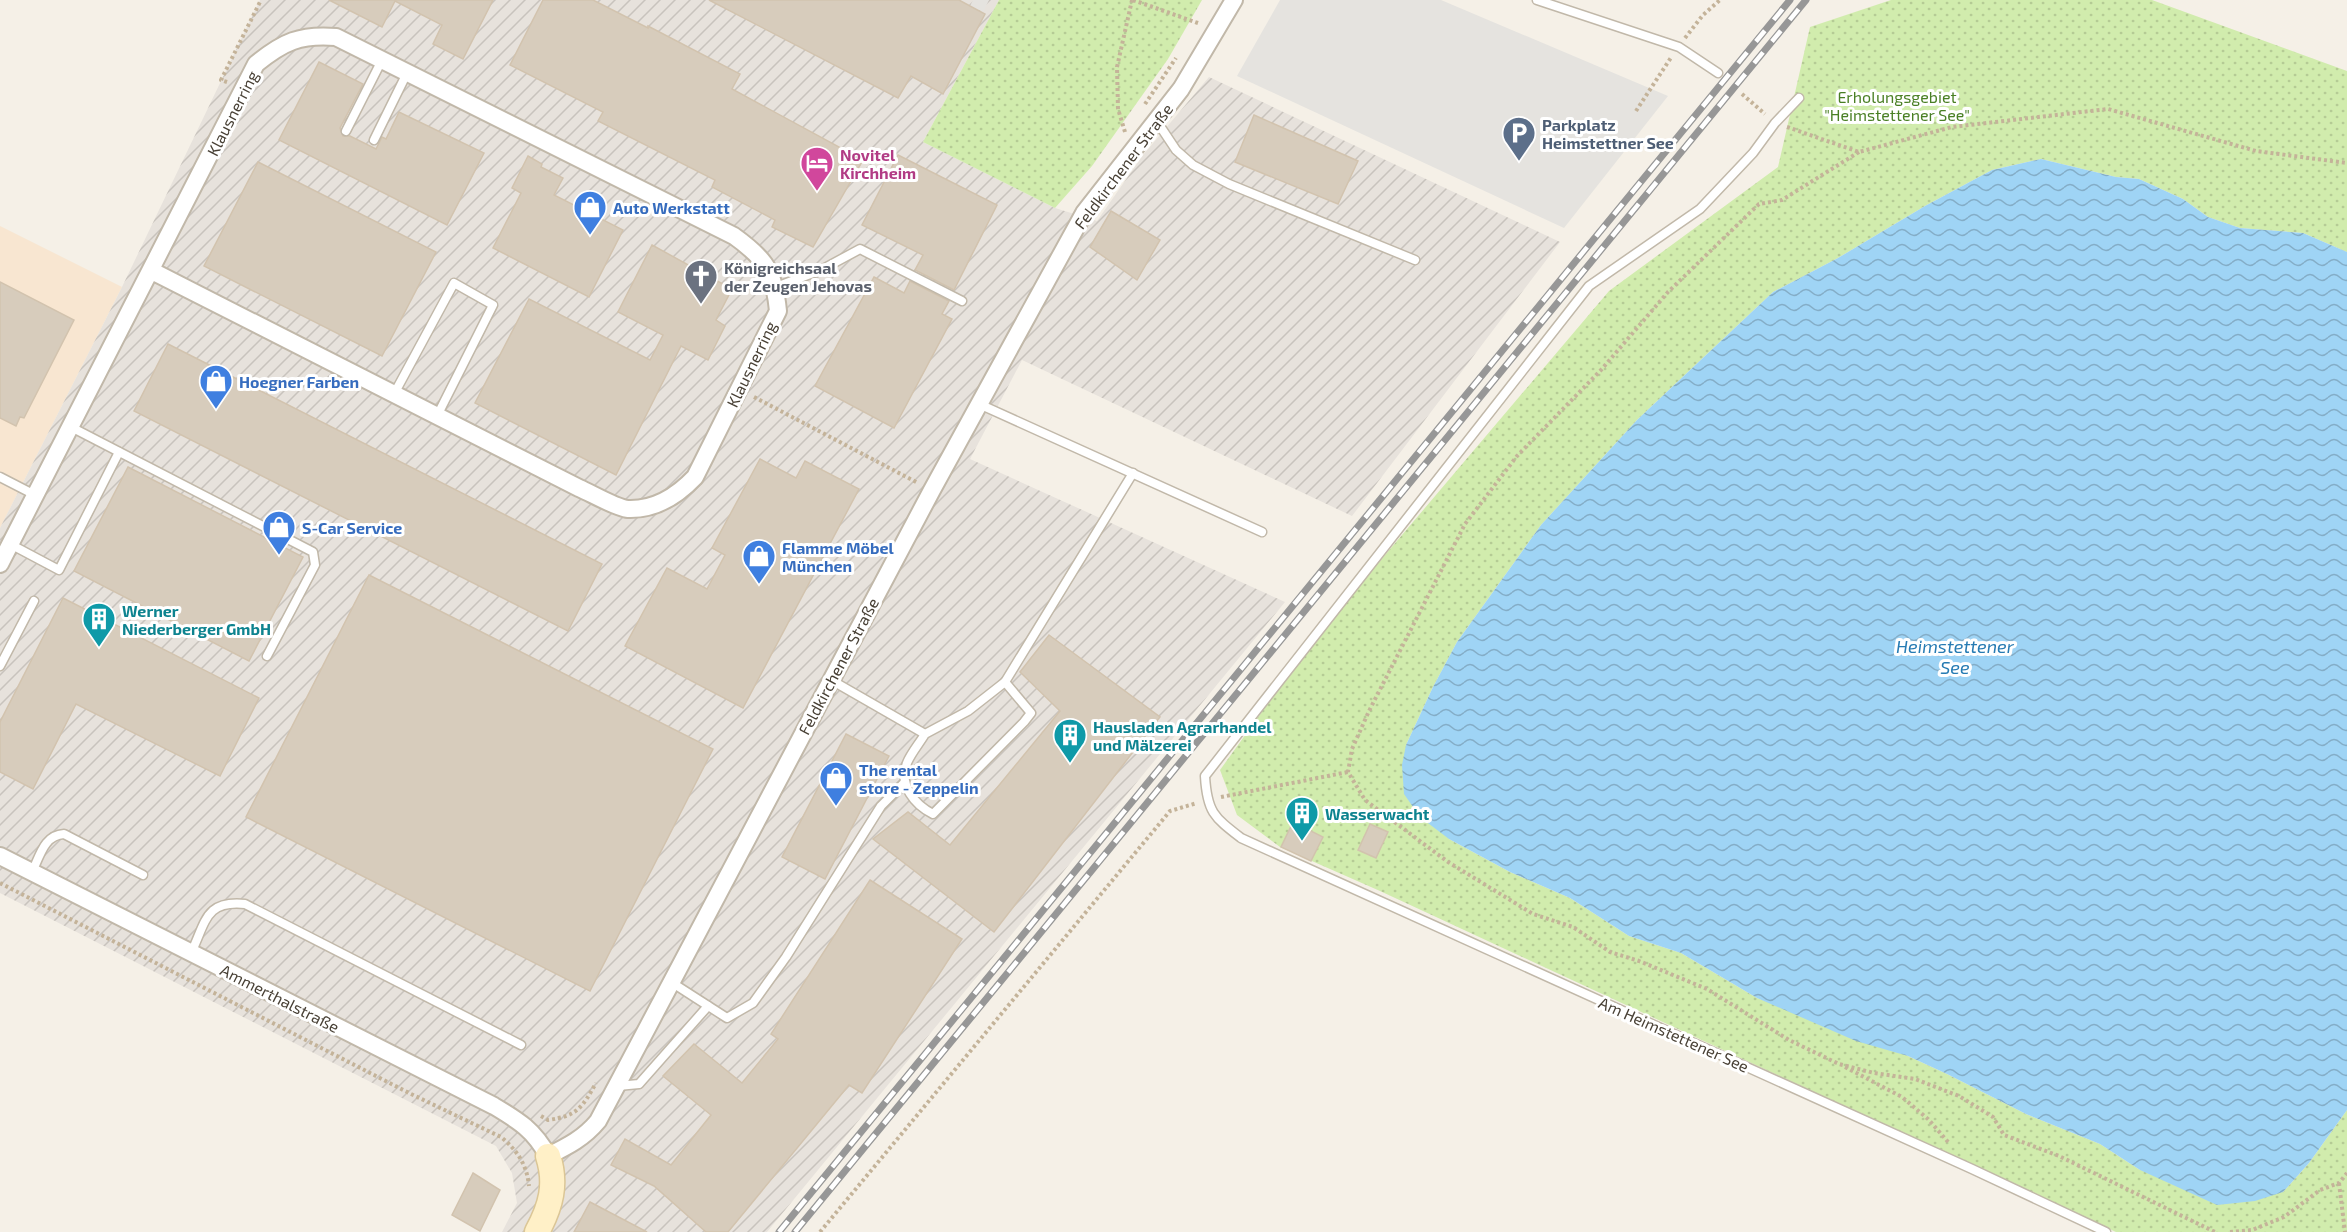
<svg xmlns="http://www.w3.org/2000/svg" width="2347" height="1232" font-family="'Exo 2',sans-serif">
<defs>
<pattern id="industrial-furrows" width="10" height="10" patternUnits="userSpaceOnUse" patternTransform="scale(1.5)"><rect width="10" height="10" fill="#e7e2dc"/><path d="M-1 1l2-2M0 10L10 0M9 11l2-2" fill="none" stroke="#c8c3bd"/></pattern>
<pattern id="park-dots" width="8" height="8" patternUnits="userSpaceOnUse" patternTransform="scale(1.5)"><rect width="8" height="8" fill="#d1ecad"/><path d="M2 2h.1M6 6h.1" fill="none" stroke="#b5cb95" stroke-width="1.8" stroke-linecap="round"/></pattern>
<pattern id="water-waves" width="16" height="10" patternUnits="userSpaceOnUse" patternTransform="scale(1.5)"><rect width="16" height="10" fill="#9fd4f5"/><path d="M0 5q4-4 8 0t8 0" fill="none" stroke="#84adc7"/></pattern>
</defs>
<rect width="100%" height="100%" fill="#f5f0e7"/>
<!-- commercial -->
<path fill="#f8e6d1" d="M 0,226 L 122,287 L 0,528 Z"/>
<!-- industrial -->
<path fill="url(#industrial-furrows)" d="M 260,0 L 999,0 L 923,142 L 1055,208 L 1097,221 L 1143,155 L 1209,77 L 1560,242 L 1352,516 L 1022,360 L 970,459 L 1285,602 L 767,1232 L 502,1232 L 517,1203 L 512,1173 L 496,1146 L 0,893 L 0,528 L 122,287 Z"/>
<!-- park -->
<g fill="url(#park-dots)">
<path d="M 999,0 L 1202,0 L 1168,59 L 1092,166 L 1055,208 L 923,142 Z"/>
<path d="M 1891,0 L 2152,0 L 2347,71 L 2347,252 L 2303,233 L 2240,228 L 2208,217 L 2183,199 L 2139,179 L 2116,177 L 2041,159 L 1992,170 L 1925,206 L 1838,258 L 1773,292 L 1637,420 L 1541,525 L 1457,642 L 1433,687 L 1406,745 L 1449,839 L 1510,872 L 1570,898 L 1629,936 L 1681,953 L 1757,998 L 1908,1056 L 1947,1074 L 2026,1114 L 2100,1144 L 2140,1170 L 2283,1192 L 2309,1163 L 2347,1110 L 2347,1232 L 2116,1232 L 1380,891 L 1280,847 L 1237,815 L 1220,770 L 1318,634 L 1609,291 L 1778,167 L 1810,27 Z"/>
</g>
<!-- parking -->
<g fill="#e5e3df">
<path d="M 973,0 L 989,0 L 983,12 L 970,6 Z"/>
<path d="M 1280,0 L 1441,0 L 1668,96 L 1564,228 L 1237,76 Z"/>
</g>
<!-- water -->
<path fill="url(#water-waves)" d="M 2041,159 L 2116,177 L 2139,179 L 2183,199 L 2208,217 L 2240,228 L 2303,233 L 2347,252 L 2347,1110 L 2309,1163 L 2283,1192 L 2255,1201 L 2217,1205 L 2140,1170 L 2100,1144 L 2026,1114 L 1947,1074 L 1908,1056 L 1856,1041 L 1757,998 L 1681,953 L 1629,936 L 1570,898 L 1510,872 L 1449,839 L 1420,817 L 1404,794 L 1402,765 L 1406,745 L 1433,687 L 1457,642 L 1541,525 L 1637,420 L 1773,292 L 1838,258 L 1925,206 L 1992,170 Z"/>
<!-- building -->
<g fill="#d7ccbc" stroke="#d2c3ae" stroke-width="1.5">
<path d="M 329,0 L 493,0 L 463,59 L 433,44 L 442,25 L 395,1 L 382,27 Z"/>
<path d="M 543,0 L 593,0 L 648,28 L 648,26 L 740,74 L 732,89 L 863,160 L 813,247 L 772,227 L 775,220 L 712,187 L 715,180 L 598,121 L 603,112 L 510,65 Z"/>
<path d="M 709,0 L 959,0 L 985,14 L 943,94 L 911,76 L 898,98 Z"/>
<path d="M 319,62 L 363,84 L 340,128 L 343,136 L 350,136 L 376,149 L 382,137 L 386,139 L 399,112 L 484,153 L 447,225 L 279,140 Z"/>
<path d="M 1254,115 L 1358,161 L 1338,204 L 1235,162 Z"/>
<path d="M 898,155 L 997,205 L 954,290 L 915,270 L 923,255 L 862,225 Z"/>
<path d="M 528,156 L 542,164 L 541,167 L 563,178 L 554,195 L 623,230 L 589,297 L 493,248 L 521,193 L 512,188 Z"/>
<path d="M 258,162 L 436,252 L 382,356 L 204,266 Z"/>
<path d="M 1111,211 L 1160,240 L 1137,280 L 1090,247 Z"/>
<path d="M 652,245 L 732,289 L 716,320 L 725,326 L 708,360 L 681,346 L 616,475 L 475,403 L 529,299 L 650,360 L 663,335 L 618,312 Z"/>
<path d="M 874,277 L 904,293 L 910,281 L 949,301 L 942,314 L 952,319 L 894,428 L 815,386 Z"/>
<path d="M 0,282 L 74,320 L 24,418 L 20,417 L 16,426 L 0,418 Z"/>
<path d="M 168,344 L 602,564 L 568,631 L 134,411 Z"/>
<path d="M 760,459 L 796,478 L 805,461 L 859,489 L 743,708 L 625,646 L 667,568 L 707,589 L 725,555 L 712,548 Z"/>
<path d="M 128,467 L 303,557 L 249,661 L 74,571 Z"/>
<path d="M 369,575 L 713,749 L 590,991 L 246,817 Z"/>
<path d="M 63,598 L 259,698 L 220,776 L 76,704 L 33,789 L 0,772 L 0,722 Z"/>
<path d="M 1049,635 L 1160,717 L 994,932 L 873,839 L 908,812 L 950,845 L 1060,711 L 1020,672 Z"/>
<path d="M 846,734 L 889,756 L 825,879 L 782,857 Z"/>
<path d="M 1293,822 L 1323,837 L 1311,861 L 1281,847 Z"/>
<path d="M 1370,824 L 1388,832 L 1376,858 L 1358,850 Z"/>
<path d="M 870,880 L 962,939 L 862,1093 L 849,1085 L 728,1232 L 706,1232 L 654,1186 L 611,1165 L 625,1139 L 671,1165 L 711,1115 L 663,1076 L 694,1044 L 742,1083 L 778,1039 L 771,1034 Z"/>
<path d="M 473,1173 L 500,1190 L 480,1231 L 452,1215 Z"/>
<path d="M 590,1202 L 647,1232 L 574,1232 Z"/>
</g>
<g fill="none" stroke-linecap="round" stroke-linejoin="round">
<!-- lane casing -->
<g stroke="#c1b8a9" stroke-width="11">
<g id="lane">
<path d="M 1537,0 L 1679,47 L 1718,73"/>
<path d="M 1799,98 L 1775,123 L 1753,153 L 1700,209 L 1589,286 L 1205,776 C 1207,812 1214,817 1241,838 L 1972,1169 L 2106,1232"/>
<path d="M 1156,120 L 1176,150 L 1193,165 L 1229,184 L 1415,260"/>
<path d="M 346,131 L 382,60"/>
<path d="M 374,140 L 407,73"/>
<path d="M 776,287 L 821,270 L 860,249 L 962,301"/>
<path d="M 394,394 L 454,283 L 493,305 L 437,416"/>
<path d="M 979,404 L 1262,532"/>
<path d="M 71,427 L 313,552 L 315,565 L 267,656"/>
<path d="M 0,477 L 35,495"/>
<path d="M 10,544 L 59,570 L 119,452"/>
<path d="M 0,666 L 34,601"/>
<path d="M 831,680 L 925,734 L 968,711 L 1005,682 L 1031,713 L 1024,722 L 933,814 C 915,805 898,785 907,763 C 911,753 919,744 925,734"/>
<path d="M 1005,682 L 1133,473"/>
<path d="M 32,872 C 40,856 44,835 64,834 L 143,875"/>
<path d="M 191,953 C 206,922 205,900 245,904 L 521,1045"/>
<path d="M 671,982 L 727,1018 L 753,1003 L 786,957 L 881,806 L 905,782"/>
<path d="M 618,1086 L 639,1084 L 708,1006"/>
</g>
</g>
<!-- street casing -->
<g stroke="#c1b8a9" stroke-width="20">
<g id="street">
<path d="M 0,564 L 256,64 C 283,42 300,34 336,37 L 734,236 C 766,259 774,271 778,311 L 695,477 C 677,496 655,510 628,509 C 616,508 591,493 579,488 L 152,271"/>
<path d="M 0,856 L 494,1106 C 519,1121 534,1130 548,1156 C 568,1146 584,1138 598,1121 L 932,490 L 1084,213 L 1181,89 L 1234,0"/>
</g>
</g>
<!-- secondary casing -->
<g stroke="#dbc696" stroke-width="27">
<path id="secondary" d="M 537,1232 C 551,1206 557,1184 548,1156"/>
</g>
<!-- path -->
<g stroke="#c4b399" stroke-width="4" stroke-dasharray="3 3" stroke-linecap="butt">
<path d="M 1133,0 L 1198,23"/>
<path d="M 1685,38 L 1703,15 L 1720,0"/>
<path d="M 227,82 L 221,80 L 261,0"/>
<path d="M 1742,94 L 1765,114"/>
<path d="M 1145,104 L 1176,58"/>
<path d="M 1636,111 L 1672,56"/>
<path d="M 1787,127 L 1859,152 L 1952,127 L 2108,109 L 2256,151 L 2347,163"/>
<path d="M 1125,132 L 1118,109 L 1117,67 L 1132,0"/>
<path d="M 1859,152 L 1782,200 L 1759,204 L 1668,292 L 1601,370 L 1517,456 L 1465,524 L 1369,711 L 1352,749 L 1348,772 L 1365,800 L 1448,862 L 1533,914 L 1573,927 L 1610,952 L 1639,961 L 1707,989 L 1789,1040 L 1839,1064 L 1874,1073 L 1915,1079 L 1959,1096 L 1993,1117 L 2004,1135 L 2059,1156 L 2215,1232"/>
<path d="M 754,397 L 918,483"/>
<path d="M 1221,797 L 1348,772"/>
<path d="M 0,883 L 411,1094 L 501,1137 C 517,1150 527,1165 529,1186"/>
<path d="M 1845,1067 L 1902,1097 L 1928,1119 L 1949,1143"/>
<path d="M 541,1116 L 548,1120 C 577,1116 582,1108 596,1083"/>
<path d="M 2339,1183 L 2345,1232"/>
<path d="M 820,1232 L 1170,811 L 1197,803"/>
<path d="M 2230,1232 L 2252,1230 L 2284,1217 L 2320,1190 L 2339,1183 L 2347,1173"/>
</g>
<!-- lane -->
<use href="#lane" stroke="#fff" stroke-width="8"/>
<!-- street -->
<use href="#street" stroke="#fff" stroke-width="16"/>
<!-- secondary -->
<use href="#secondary" stroke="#fff0c7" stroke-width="24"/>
<!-- rail casing -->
<g stroke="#979797" stroke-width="7">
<g id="rail">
<path d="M 779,1232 L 1790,0"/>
<path d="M 795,1232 L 1806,0"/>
</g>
</g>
<!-- rail -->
<use href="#rail" stroke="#fff" stroke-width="4.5" stroke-dasharray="14" stroke-linecap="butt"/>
</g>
<!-- icons -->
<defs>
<g id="parking-pin" transform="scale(1.725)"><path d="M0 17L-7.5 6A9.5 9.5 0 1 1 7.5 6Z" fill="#5c6f8a" stroke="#fff"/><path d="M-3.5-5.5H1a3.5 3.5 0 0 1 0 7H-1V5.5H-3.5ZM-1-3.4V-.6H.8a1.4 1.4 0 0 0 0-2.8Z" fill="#fff"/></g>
<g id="hotel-pin" transform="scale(1.725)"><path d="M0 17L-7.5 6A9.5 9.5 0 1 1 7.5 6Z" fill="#d1479c" stroke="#fff"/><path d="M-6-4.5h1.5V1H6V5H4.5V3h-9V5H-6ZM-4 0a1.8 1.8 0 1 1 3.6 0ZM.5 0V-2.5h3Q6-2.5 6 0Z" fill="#fff"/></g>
<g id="shop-pin" transform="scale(1.725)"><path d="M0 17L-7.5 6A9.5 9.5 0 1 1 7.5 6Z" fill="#3f7fe0" stroke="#fff"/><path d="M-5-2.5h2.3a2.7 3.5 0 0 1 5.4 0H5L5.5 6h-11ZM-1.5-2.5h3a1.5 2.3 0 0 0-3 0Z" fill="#fff"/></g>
<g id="church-pin" transform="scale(1.725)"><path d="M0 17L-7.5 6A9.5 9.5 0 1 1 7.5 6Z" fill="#6b7280" stroke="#fff"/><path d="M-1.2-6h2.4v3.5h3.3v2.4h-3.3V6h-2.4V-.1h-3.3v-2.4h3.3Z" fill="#fff"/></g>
<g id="building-pin" transform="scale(1.725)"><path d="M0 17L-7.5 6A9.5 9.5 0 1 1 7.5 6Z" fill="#0f9aa8" stroke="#fff"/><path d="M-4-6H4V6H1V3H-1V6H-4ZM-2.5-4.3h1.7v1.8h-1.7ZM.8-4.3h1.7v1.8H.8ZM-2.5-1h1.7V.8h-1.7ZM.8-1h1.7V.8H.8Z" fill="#fff"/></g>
</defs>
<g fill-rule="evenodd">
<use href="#parking-pin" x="1519" y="133"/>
<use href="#hotel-pin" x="817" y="163"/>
<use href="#shop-pin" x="590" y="207"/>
<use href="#church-pin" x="701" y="276"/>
<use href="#shop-pin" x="216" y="381"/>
<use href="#shop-pin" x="279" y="527"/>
<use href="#shop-pin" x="759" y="556"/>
<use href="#building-pin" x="99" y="619"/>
<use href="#building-pin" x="1070" y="735"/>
<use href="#shop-pin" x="836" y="778"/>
<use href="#building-pin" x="1302" y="813"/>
</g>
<g text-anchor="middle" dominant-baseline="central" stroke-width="6" stroke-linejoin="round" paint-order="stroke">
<!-- park labels -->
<g font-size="16" fill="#497f24" stroke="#fff">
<text x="1897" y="96">Erholungsgebiet<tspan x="1897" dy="18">"Heimstettener See"</tspan></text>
</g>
<!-- street labels -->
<g font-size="16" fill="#484035" stroke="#fff">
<text transform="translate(232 113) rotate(-63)">Klausnerring</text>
<text transform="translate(1123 166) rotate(-53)">Feldkirchener Straße</text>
<text transform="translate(751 364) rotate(-64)">Klausnerring</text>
<text transform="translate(838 666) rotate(-62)">Feldkirchener Straße</text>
<text transform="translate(280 998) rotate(27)">Ammerthalstraße</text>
<text transform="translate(1674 1034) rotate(24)">Am Heimstettener See</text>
</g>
<!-- service labels -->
<g font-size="16" font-weight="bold" fill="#4e5e75" stroke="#fff" text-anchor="start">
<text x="1542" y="124">Parkplatz<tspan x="1542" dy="18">Heimstettner See</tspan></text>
</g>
<!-- hotel labels -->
<g font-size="16" font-weight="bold" fill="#b23c85" stroke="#fff" text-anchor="start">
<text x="840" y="154">Novitel<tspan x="840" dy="18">Kirchheim</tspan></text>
</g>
<!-- shop labels -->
<g font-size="16" font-weight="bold" fill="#366cbe" stroke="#fff" text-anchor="start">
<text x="613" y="207">Auto Werkstatt</text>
<text x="239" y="381">Hoegner Farben</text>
<text x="302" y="527">S-Car Service</text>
<text x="782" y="547">Flamme Möbel<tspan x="782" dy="18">München</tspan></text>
<text x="859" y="769">The rental<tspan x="859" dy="18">store - Zeppelin</tspan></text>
</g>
<!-- worship labels -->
<g font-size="16" font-weight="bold" fill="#5b616d" stroke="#fff" text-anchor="start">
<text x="724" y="267">Königreichsaal<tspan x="724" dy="18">der Zeugen Jehovas</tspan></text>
</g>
<!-- culture labels -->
<g font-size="16" font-weight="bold" fill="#0d838f" stroke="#fff" text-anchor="start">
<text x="122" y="610">Werner<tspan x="122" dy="18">Niederberger GmbH</tspan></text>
<text x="1093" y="726">Hausladen Agrarhandel<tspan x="1093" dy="18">und Mälzerei</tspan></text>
<text x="1325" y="813">Wasserwacht</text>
</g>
<!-- water labels -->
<g font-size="18" font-style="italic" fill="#267bb3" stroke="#fff">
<text x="1955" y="646">Heimstettener<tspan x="1955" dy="21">See</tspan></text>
</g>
</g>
</svg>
